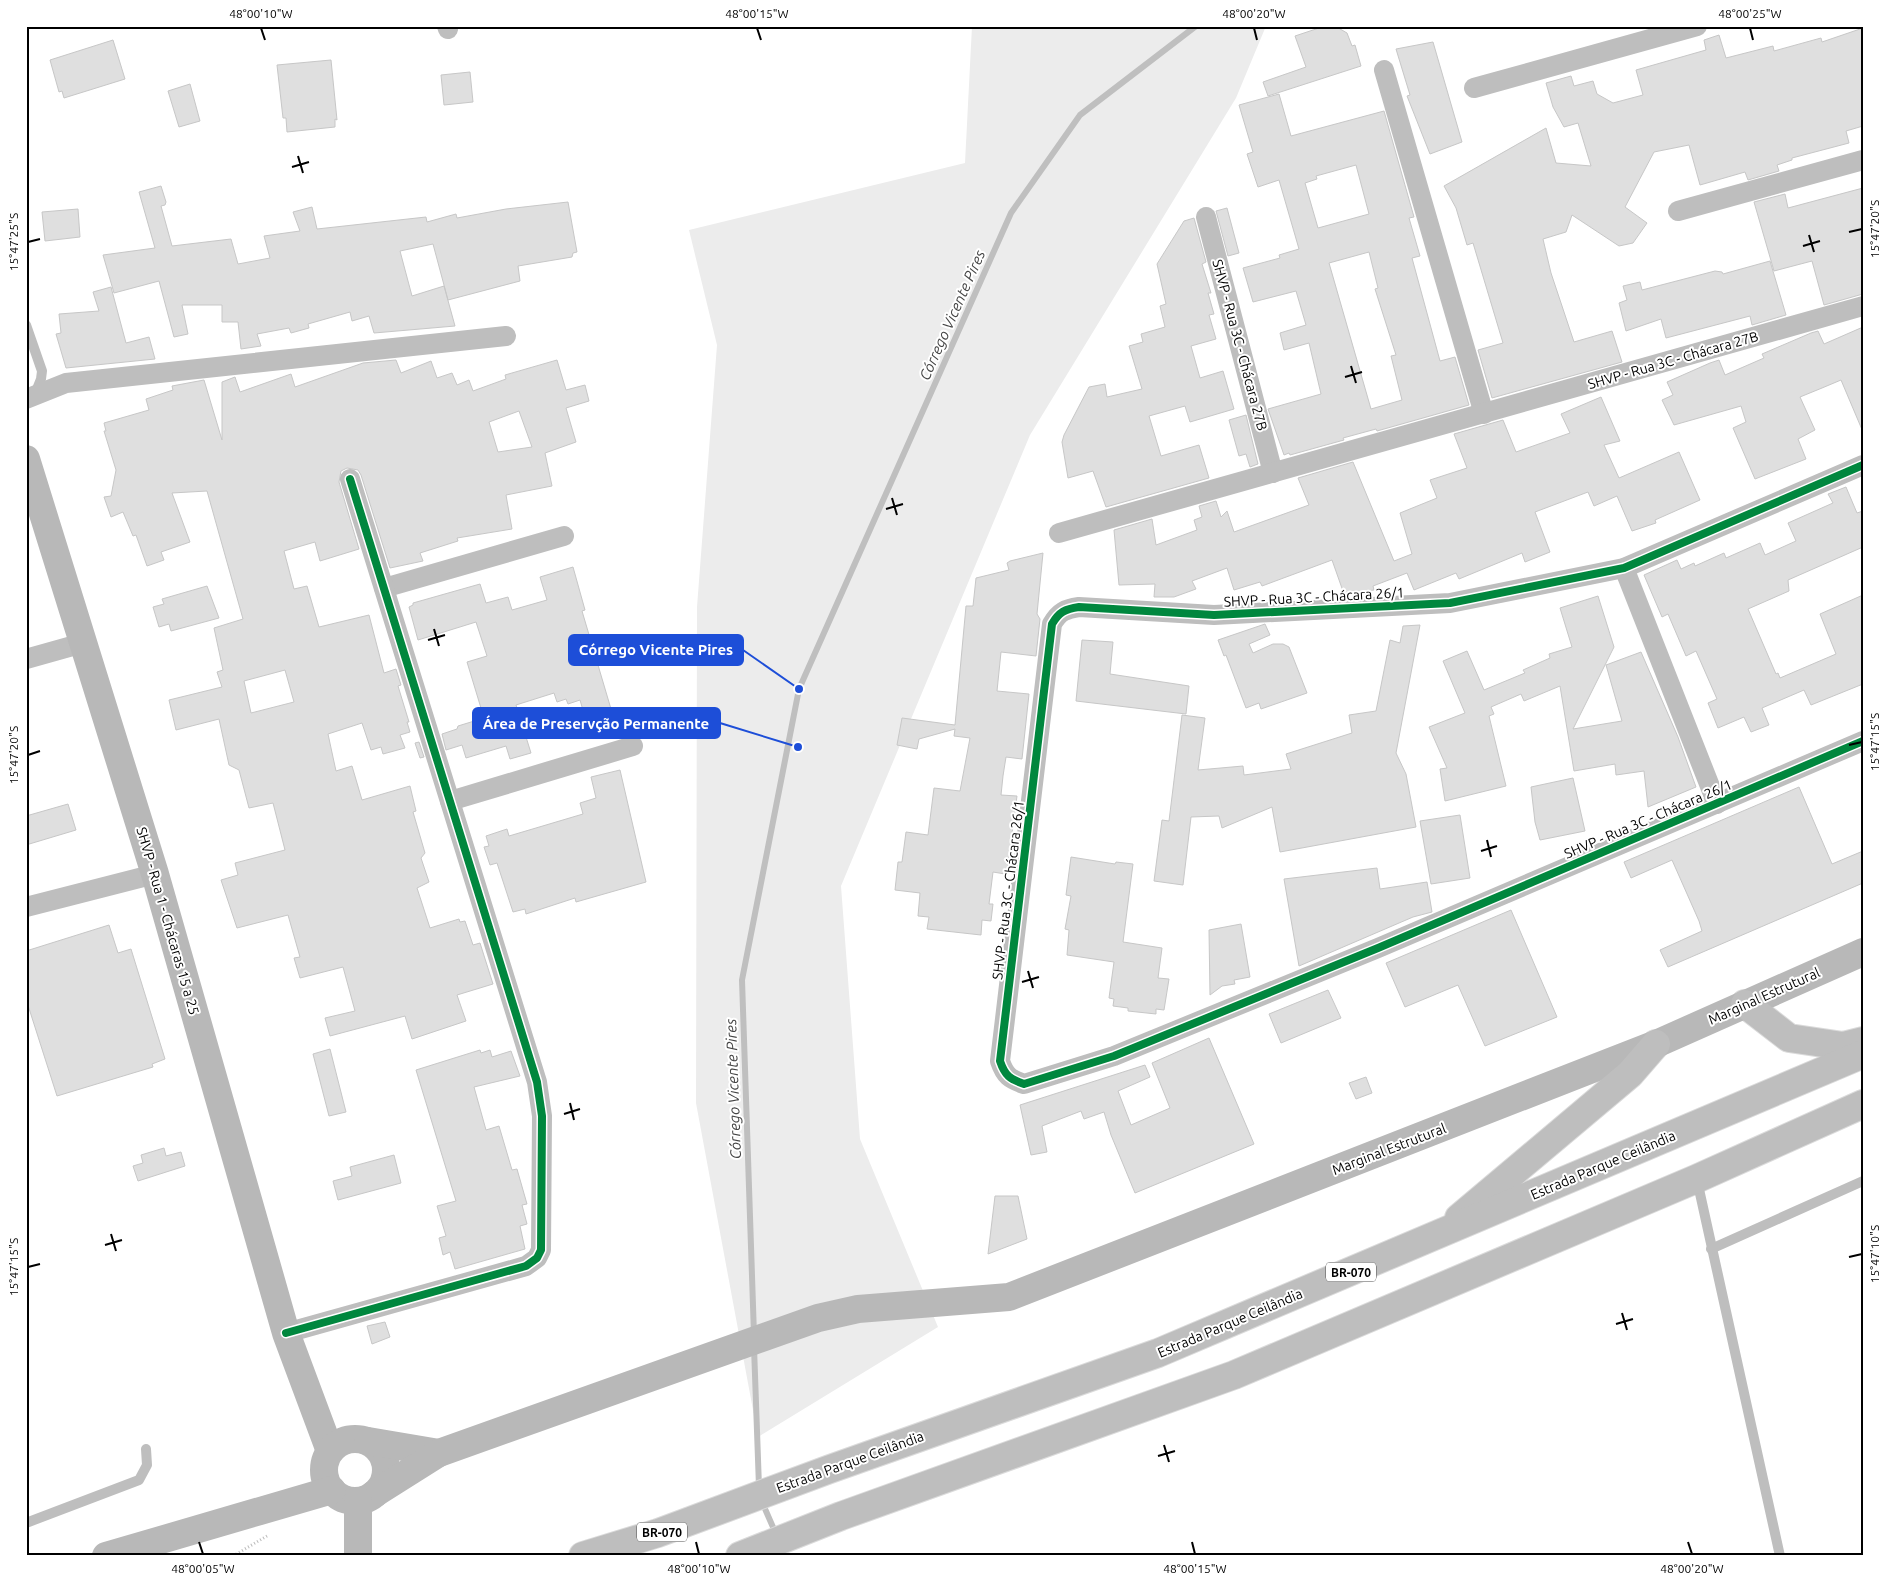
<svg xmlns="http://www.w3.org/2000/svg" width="1889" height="1582" font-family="Ubuntu,sans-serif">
<rect width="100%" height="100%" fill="#fff"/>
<!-- green -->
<path fill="#ececec" d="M 972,26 L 1266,26 L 1236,98 L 1030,435 L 841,886 L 860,1139 L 938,1327 L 758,1437 L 696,1103 L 697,607 L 717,345 L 689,230 L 965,163 Z"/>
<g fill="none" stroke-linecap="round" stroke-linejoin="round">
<!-- stream -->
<g stroke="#bfbfbf" stroke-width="6">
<path d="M 754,1335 L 742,980 L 799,689 L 1011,213 L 1080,115 L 1196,26"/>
<path d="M 754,1347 L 759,1487"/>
<path d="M 762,1502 L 776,1534"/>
</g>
</g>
<!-- building -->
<g fill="#dfdfdf" stroke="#c7c7c7" fill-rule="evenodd">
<path d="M 1325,26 L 1335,26 L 1347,33 L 1352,46 L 1355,45 L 1361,66 L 1268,96 L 1263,82 L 1306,67 L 1295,36 Z"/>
<path d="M 1863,28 L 1863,126 L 1846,131 L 1849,143 L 1792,158 L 1792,160 L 1777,165 L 1779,171 L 1748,180 L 1745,172 L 1700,185 L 1689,145 L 1654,152 L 1625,207 L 1647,223 L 1633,243 L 1619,246 L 1572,215 L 1566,232 L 1543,239 L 1551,273 L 1574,342 L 1612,331 L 1622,362 L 1492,398 L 1478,350 L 1503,343 L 1473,243 L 1467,245 L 1456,208 L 1444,186 L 1546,128 L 1556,163 L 1591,166 L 1578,123 L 1564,127 L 1553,107 L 1546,83 L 1571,76 L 1574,86 L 1593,81 L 1597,94 L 1613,103 L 1643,95 L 1636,70 L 1706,50 L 1704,40 L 1719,35 L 1726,58 L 1773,46 L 1774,51 L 1821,38 L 1822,42 Z"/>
<path d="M 113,40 L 125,79 L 64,98 L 62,91 L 59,92 L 50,60 Z"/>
<path d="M 1433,42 L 1462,142 L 1430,154 L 1407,96 L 1410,95 L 1396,49 Z"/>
<path d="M 331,60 L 337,120 L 335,119 L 335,127 L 287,132 L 286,118 L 283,118 L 277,65 Z"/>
<path d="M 470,72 L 473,102 L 444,105 L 441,75 Z"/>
<path d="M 190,84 L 200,121 L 179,127 L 168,91 Z"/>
<path d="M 1279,94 L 1291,136 L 1384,111 L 1414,217 L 1409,218 L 1420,256 L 1412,258 L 1440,361 L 1455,357 L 1469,405 L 1377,431 L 1376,429 L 1343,438 L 1344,440 L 1290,455 L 1289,453 L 1284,455 L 1268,409 L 1321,394 L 1309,343 L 1284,350 L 1280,333 L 1306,325 L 1296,291 L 1253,302 L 1243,268 L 1280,258 L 1279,255 L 1299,249 L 1279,180 L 1258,187 L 1247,154 L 1253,152 L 1239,105 ZM 1356,165 L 1369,214 L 1318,228 L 1305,183 L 1317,179 L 1316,176 ZM 1369,252 L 1378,288 L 1375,289 L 1396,355 L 1391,356 L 1402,400 L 1371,409 L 1329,263 Z"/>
<path d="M 161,186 L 166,202 L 165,205 L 161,206 L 172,246 L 231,239 L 238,264 L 270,258 L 264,236 L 300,231 L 293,212 L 312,207 L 317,229 L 426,217 L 427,222 L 456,214 L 457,218 L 506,209 L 568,202 L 577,252 L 573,253 L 572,257 L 518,266 L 520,281 L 448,300 L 433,244 L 400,251 L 412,296 L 444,286 L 455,326 L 374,333 L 369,316 L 352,321 L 350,312 L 308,324 L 309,328 L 291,333 L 289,328 L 257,334 L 261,346 L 241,349 L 238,322 L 222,322 L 222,305 L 182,305 L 188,334 L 174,337 L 159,281 L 114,293 L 103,255 L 155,248 L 139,192 Z"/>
<path d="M 1863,188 L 1863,294 L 1824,305 L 1812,261 L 1774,271 L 1754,202 L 1785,194 L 1788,208 Z"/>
<path d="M 1227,208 L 1239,253 L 1228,256 L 1216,211 Z"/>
<path d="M 78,209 L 80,237 L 45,241 L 42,212 Z"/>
<path d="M 1194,218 L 1206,262 L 1202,264 L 1211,293 L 1208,293 L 1214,314 L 1209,315 L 1216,339 L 1191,346 L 1200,378 L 1223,371 L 1234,409 L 1190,422 L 1185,406 L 1149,416 L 1161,456 L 1199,445 L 1209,478 L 1106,507 L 1093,471 L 1068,478 L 1062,442 L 1064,435 L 1089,387 L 1105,384 L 1107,397 L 1142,389 L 1129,346 L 1143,342 L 1141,334 L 1165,327 L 1160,306 L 1166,304 L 1157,264 L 1184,221 Z"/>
<path d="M 1770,261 L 1786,315 L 1752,325 L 1750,316 L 1666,338 L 1661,319 L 1626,331 L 1619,303 L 1627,300 L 1623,286 L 1640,282 L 1642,290 L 1715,271 L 1722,272 L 1723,274 Z"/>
<path d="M 111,287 L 126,343 L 149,337 L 155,359 L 66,368 L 56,334 L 61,333 L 59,314 L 99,311 L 93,292 Z"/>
<path d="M 1863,327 L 1863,432 L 1841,380 L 1822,388 L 1800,397 L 1815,430 L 1798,439 L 1806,459 L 1755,479 L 1733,428 L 1746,422 L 1741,406 L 1674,425 L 1662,400 L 1673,395 L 1667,382 L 1710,363 L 1719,360 L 1725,375 L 1764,358 L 1762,354 L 1811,333 L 1818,331 L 1824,344 Z"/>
<path d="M 396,360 L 401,373 L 431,361 L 437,378 L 452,373 L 457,385 L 469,380 L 473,391 L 506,379 L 505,375 L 557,360 L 566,390 L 585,385 L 589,401 L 566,408 L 576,442 L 545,453 L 552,486 L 506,495 L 512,529 L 457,538 L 458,541 L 420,553 L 423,561 L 390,568 L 361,475 L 358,470 L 347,468 L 341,471 L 339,482 L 359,549 L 320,561 L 315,542 L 284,551 L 294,589 L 307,586 L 319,627 L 369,615 L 384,673 L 396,669 L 401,685 L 398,686 L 409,722 L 407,722 L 410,732 L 400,735 L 405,748 L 383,754 L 381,747 L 371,750 L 362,723 L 328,734 L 336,771 L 352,766 L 362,800 L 410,786 L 416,811 L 413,812 L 425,853 L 421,858 L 429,882 L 417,888 L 430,928 L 459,919 L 460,922 L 465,921 L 473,945 L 480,943 L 493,984 L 457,995 L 466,1021 L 412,1039 L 405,1016 L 330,1036 L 325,1018 L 355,1011 L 343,967 L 300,978 L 294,958 L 300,957 L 288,915 L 237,928 L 221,880 L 238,875 L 235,863 L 285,850 L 273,803 L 249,808 L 239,770 L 229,765 L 219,719 L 176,730 L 169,700 L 222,687 L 217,672 L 223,670 L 214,628 L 243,619 L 207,491 L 172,493 L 190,542 L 161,552 L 164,560 L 147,566 L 136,535 L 133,536 L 123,512 L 111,517 L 104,497 L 111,496 L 116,470 L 104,431 L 106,431 L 104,423 L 149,410 L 146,399 L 173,390 L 172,386 L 204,380 L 222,440 L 222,382 L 235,377 L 240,392 L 291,374 L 295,387 L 363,363 ZM 519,411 L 532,447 L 498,452 L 489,422 ZM 285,670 L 294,702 L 251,713 L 244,681 Z"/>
<path d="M 1601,397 L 1620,441 L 1604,445 L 1619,478 L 1679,452 L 1700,500 L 1655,520 L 1656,523 L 1632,531 L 1617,496 L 1594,506 L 1588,492 L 1535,512 L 1550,552 L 1525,562 L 1522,553 L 1459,579 L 1456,573 L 1414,590 L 1407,573 L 1373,586 L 1374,590 L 1344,594 L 1332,560 L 1262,586 L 1260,582 L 1234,590 L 1227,568 L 1192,581 L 1196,589 L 1174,597 L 1154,597 L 1155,584 L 1119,585 L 1114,530 L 1152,519 L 1156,545 L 1197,530 L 1194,520 L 1202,517 L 1199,506 L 1216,501 L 1221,517 L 1227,511 L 1234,532 L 1309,505 L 1298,478 L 1353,462 L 1394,561 L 1412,554 L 1400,513 L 1437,498 L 1430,480 L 1467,468 L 1454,434 L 1503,420 L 1516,452 L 1570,433 L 1561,414 Z"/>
<path d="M 1246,415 L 1258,464 L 1250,467 L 1246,454 L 1239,456 L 1229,420 Z"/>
<path d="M 1846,487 L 1857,513 L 1863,511 L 1863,547 L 1788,580 L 1789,591 L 1748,609 L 1776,674 L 1778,673 L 1780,678 L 1836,654 L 1820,614 L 1863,595 L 1863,684 L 1811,705 L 1804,690 L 1762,708 L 1769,725 L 1751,732 L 1744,717 L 1718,728 L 1708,703 L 1717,699 L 1696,651 L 1686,656 L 1668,614 L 1662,617 L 1644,575 L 1677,560 L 1681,569 L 1694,563 L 1695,566 L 1724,553 L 1726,558 L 1760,543 L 1765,555 L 1796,541 L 1788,523 L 1833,503 L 1828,494 Z"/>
<path d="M 1043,553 L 1037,614 L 1040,619 L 1036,656 L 1001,652 L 997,691 L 1029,694 L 1022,759 L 1006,757 L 1003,776 L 1001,795 L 1017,796 L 1007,871 L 1005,874 L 993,872 L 989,904 L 993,904 L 991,921 L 982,920 L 981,935 L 927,929 L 929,917 L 918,916 L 920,893 L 895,890 L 898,862 L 902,862 L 906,832 L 928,835 L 934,788 L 960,791 L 970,738 L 954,736 L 955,729 L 919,739 L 917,749 L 897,745 L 902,718 L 955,725 L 966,606 L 973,606 L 976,578 L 1009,570 L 1007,563 L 1010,561 Z"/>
<path d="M 573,567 L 585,610 L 582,611 L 611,709 L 585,717 L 580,700 L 568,704 L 566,699 L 557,702 L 554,693 L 516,705 L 531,753 L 510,759 L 506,746 L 466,758 L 462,745 L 446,750 L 442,734 L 457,729 L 458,726 L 484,718 L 467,662 L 487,656 L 476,622 L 418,640 L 409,607 L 413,605 L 413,603 L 480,584 L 486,603 L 508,597 L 512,610 L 547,600 L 540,577 Z"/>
<path d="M 207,586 L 219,618 L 171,631 L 169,624 L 159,627 L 153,607 L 164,604 L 162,599 Z"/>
<path d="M 1598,596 L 1614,647 L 1573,729 L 1622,721 L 1606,665 L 1641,652 L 1678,737 L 1696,787 L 1648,807 L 1644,771 L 1616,775 L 1615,764 L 1574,771 L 1560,686 L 1524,701 L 1521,694 L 1491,707 L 1494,714 L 1489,716 L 1506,786 L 1445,801 L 1440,769 L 1447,768 L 1429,727 L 1465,713 L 1443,661 L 1467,651 L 1484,690 L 1525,673 L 1523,670 L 1550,658 L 1549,654 L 1572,647 L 1560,608 Z"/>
<path d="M 1265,624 L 1270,635 L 1249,644 L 1253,653 L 1273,644 L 1283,644 L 1289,647 L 1307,693 L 1261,709 L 1259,703 L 1246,708 L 1226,655 L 1224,656 L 1218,640 Z"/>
<path d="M 1420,625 L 1396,753 L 1406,774 L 1416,827 L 1280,852 L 1272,807 L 1222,828 L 1219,816 L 1191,817 L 1183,885 L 1154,881 L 1162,820 L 1169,821 L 1182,715 L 1205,718 L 1198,770 L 1243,766 L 1244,775 L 1291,769 L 1286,754 L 1352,733 L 1349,715 L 1376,711 L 1390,640 L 1400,643 L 1403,626 Z"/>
<path d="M 1082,640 L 1113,642 L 1110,674 L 1189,686 L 1186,714 L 1076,701 Z"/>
<path d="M 419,742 L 424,757 L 420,758 L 415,743 Z"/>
<path d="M 620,770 L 646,882 L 576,902 L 575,898 L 526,914 L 525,909 L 513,912 L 497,863 L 490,865 L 484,847 L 489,846 L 486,836 L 507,829 L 509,836 L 583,814 L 580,803 L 596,798 L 591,777 Z"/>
<path d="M 1573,778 L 1585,831 L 1540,840 L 1535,822 L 1531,787 Z"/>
<path d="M 1799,787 L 1832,864 L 1863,851 L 1863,883 L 1668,967 L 1660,950 L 1702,931 L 1699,921 L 1672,860 L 1631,878 L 1624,862 Z"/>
<path d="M 68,804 L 76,830 L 26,845 L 26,816 Z"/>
<path d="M 1460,815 L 1470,878 L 1431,884 L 1420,821 Z"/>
<path d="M 1071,857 L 1115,864 L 1116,862 L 1133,864 L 1123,942 L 1162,948 L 1158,978 L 1169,979 L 1164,1010 L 1156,1009 L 1156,1014 L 1128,1011 L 1128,1008 L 1113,1006 L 1114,999 L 1109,998 L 1114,962 L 1067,955 L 1069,930 L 1065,929 L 1071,896 L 1066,895 Z"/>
<path d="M 1377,868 L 1380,889 L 1427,882 L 1432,912 L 1413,917 L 1299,966 L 1284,879 Z"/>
<path d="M 1511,910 L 1557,1017 L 1485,1046 L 1458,985 L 1405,1007 L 1386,963 Z"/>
<path d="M 1241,924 L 1250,977 L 1234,980 L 1235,984 L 1222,986 L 1210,995 L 1209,930 Z"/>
<path d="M 109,925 L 118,953 L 131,949 L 165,1059 L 152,1064 L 153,1067 L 57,1096 L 26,999 L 26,951 Z"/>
<path d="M 1328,990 L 1341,1018 L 1281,1043 L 1269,1014 Z"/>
<path d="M 1209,1038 L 1254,1144 L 1135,1193 L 1111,1135 L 1104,1112 L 1084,1119 L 1081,1111 L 1042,1126 L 1047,1152 L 1031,1155 L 1020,1105 L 1145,1065 L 1150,1077 L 1118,1091 L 1131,1125 L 1170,1108 L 1152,1063 Z"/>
<path d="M 330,1049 L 346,1112 L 329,1116 L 313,1054 Z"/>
<path d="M 480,1050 L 481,1053 L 490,1050 L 492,1057 L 511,1051 L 520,1076 L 474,1087 L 486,1130 L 499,1126 L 512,1170 L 517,1169 L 527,1204 L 522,1205 L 527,1224 L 520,1226 L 525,1249 L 455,1269 L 450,1252 L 443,1255 L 439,1238 L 446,1236 L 437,1206 L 456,1201 L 416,1070 Z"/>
<path d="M 1366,1077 L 1372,1093 L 1356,1099 L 1349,1083 Z"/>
<path d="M 164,1148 L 166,1156 L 181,1152 L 185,1166 L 138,1181 L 133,1166 L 143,1163 L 141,1155 Z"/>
<path d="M 394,1155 L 401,1183 L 338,1200 L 333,1181 L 352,1176 L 350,1167 Z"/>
<path d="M 995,1196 L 1018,1196 L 1027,1239 L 988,1254 Z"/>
<path d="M 385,1322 L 390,1337 L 372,1344 L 367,1326 Z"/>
</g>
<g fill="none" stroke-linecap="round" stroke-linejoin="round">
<!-- highway casing -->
<g stroke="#dbdbdb" stroke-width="30">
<g id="highway">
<path d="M 1745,1004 L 1789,1038 L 1843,1046 L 1863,1041"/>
<path d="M 1459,1218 L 1630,1074 L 1656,1044"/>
<path d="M 583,1556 L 658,1533 L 830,1469 L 1158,1353 L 1863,1054"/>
<path d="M 740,1556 L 841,1516 L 1234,1375 L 1696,1179 L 1863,1104"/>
</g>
</g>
<!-- path -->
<path stroke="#b9b9b9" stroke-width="3" stroke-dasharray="1 2.5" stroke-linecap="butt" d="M 233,1556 L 267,1536"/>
<!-- lane -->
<g stroke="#bebebe" stroke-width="10">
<path d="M 26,325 L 42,371 L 41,379 L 35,394"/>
<path d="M 1697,1180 L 1780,1556"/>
<path d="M 1711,1249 L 1863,1181"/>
<path d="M 26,1523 L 139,1480 L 147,1465 L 146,1449"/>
</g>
<!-- street -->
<g stroke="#bebebe" stroke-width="20">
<path d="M 447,26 L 448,29"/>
<path d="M 1384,70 L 1484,414"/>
<path d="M 1474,88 L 1697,26"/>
<path d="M 1678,211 L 1863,160"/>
<path d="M 1206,217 L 1273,473"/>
<path d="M 26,399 L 66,383 L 506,336"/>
<path d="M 1863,465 L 1624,568 L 1450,603 L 1214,615 L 1079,607 C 1065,609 1059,612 1052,624 L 1000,1061 C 1005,1076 1010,1079 1024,1084 L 1114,1056 L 1378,948 L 1863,741"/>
<path d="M 1059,533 L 1863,306"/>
<path d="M 1624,568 L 1717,804"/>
<path d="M 384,588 L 564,536"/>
<path d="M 26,659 L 83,643"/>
<path d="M 450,801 L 633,746"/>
<path d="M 26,907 L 155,874"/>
<path d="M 286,1333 L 526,1266 L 537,1258 L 541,1250 L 542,1116 L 537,1082 L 350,479"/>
</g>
<!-- secondary -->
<g stroke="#b8b8b8" stroke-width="28">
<path d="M 26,459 L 155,874 L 286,1333 L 330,1451"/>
<circle cx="355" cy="1470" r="31"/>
<path d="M 368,1441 L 439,1453"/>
<path d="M 374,1494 L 439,1453 L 818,1318 L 858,1309 L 1009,1297 L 1656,1044 L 1863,952"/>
<path d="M 106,1556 L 332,1490"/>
<path d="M 358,1556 L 358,1501"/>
</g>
<!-- highway -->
<use href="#highway" stroke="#bebebe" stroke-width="28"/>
<!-- cycleway casing -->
<g stroke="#fff" stroke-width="11">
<g id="cycleway">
<path d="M 1863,465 L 1624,568 L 1450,603 L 1214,615 L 1079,607 C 1065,609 1059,612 1052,624 L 1000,1061 C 1005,1076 1010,1079 1024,1084 L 1114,1056 L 1378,948 L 1863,741"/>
<path d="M 286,1333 L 526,1266 L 537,1258 L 541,1250 L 542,1116 L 537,1082 L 350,479"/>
</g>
</g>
<!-- cycleway -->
<use href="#cycleway" stroke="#00873e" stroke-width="8"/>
</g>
<!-- ticks -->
<path fill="none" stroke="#000" stroke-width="2" d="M 261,28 L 265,40M 757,28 L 761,40M 1254,28 L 1257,40M 1750,28 L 1753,40M 298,156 L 303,173M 292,167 L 309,162M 1849,232 L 1862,229M 1809,235 L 1814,252M 28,242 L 40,239M 1803,246 L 1820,241M 1351,366 L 1356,383M 1345,377 L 1362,372M 892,498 L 897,515M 886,509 L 903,504M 434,629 L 439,646M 428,640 L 445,635M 1849,745 L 1862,742M 28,755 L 40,751M 1487,840 L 1491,857M 1481,851 L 1497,846M 1028,971 L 1033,988M 1022,982 L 1039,977M 570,1103 L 574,1120M 564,1114 L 580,1109M 111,1234 L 116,1251M 105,1245 L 122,1240M 1849,1257 L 1862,1254M 28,1267 L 40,1264M 1622,1313 L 1627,1330M 1616,1324 L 1633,1319M 1164,1445 L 1169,1462M 1158,1456 L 1175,1451M 199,1542 L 203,1554M 696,1542 L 699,1554M 1192,1542 L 1195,1554M 1688,1542 L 1692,1554"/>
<g text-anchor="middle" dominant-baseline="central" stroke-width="4" stroke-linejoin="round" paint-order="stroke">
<!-- shield labels -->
<g fill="#fff" stroke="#4c4c4c" stroke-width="1">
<rect x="1326" y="1262.5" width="50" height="19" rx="4"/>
<rect x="637" y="1522.5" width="50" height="19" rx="4"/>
</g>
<g font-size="12" font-weight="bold" fill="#000">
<text x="1351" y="1272">BR-070</text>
<text x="662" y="1532">BR-070</text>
</g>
<!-- street labels -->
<g font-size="14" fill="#000" stroke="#fff">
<text transform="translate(1240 345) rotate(75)">SHVP - Rua 3C - Chácara 27B</text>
<text transform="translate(1673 360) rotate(-16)">SHVP - Rua 3C - Chácara 27B</text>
<text transform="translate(1314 597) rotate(-3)">SHVP - Rua 3C - Chácara 26/1</text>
<text transform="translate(1648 819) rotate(-23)">SHVP - Rua 3C - Chácara 26/1</text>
<text transform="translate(1008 890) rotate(-83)">SHVP - Rua 3C - Chácara 26/1</text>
<text transform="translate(168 921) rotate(74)">SHVP - Rua 1 - Chácaras 15 a 25</text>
<text transform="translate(1764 996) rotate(-24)">Marginal Estrutural</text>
<text transform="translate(1389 1149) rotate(-21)">Marginal Estrutural</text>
<text transform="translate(1603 1165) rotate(-23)">Estrada Parque Ceilândia</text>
<text transform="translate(1230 1323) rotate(-23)">Estrada Parque Ceilândia</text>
<text transform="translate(850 1462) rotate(-20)">Estrada Parque Ceilândia</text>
</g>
<!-- water labels -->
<g font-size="15" font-style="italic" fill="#444" stroke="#fff">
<text transform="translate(952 315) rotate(-66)">Córrego Vicente Pires</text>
<text transform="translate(733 1089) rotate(-92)">Córrego Vicente Pires</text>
</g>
</g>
<!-- callouts -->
<path fill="none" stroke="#1d4ed8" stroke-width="2" d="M799 689L743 650M798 747L720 723"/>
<g fill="#1d4ed8" stroke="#fff" stroke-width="2">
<circle cx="799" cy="689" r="5"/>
<circle cx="798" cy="747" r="5"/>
</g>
<g fill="#1d4ed8" stroke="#1d4ed8" stroke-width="2">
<rect x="569" y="635" width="174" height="30" rx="5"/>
<rect x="473" y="708" width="247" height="30" rx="5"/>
</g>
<g font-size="15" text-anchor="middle" font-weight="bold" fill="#fff">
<text x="656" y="655">Córrego Vicente Pires</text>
<text x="596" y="729">Área de Preservção Permanente</text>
</g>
<!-- border -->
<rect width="1889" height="1582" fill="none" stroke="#ffffff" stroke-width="55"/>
<rect x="28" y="28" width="1834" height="1526" fill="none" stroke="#000" stroke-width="2"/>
<g font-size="12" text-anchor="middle" fill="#000">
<text x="261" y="18">48°00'10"W</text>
<text x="757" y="18">48°00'15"W</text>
<text x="1254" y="18">48°00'20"W</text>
<text x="1750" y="18">48°00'25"W</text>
<text transform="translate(1875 229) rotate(-90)" y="4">15°47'20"S</text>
<text transform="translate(14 242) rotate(-90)" y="4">15°47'25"S</text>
<text transform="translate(1875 742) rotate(-90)" y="4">15°47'15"S</text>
<text transform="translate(14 755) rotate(-90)" y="4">15°47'20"S</text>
<text transform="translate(1875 1254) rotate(-90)" y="4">15°47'10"S</text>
<text transform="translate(14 1267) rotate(-90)" y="4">15°47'15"S</text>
<text x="203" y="1573">48°00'05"W</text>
<text x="699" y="1573">48°00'10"W</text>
<text x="1195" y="1573">48°00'15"W</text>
<text x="1692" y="1573">48°00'20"W</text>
</g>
</svg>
